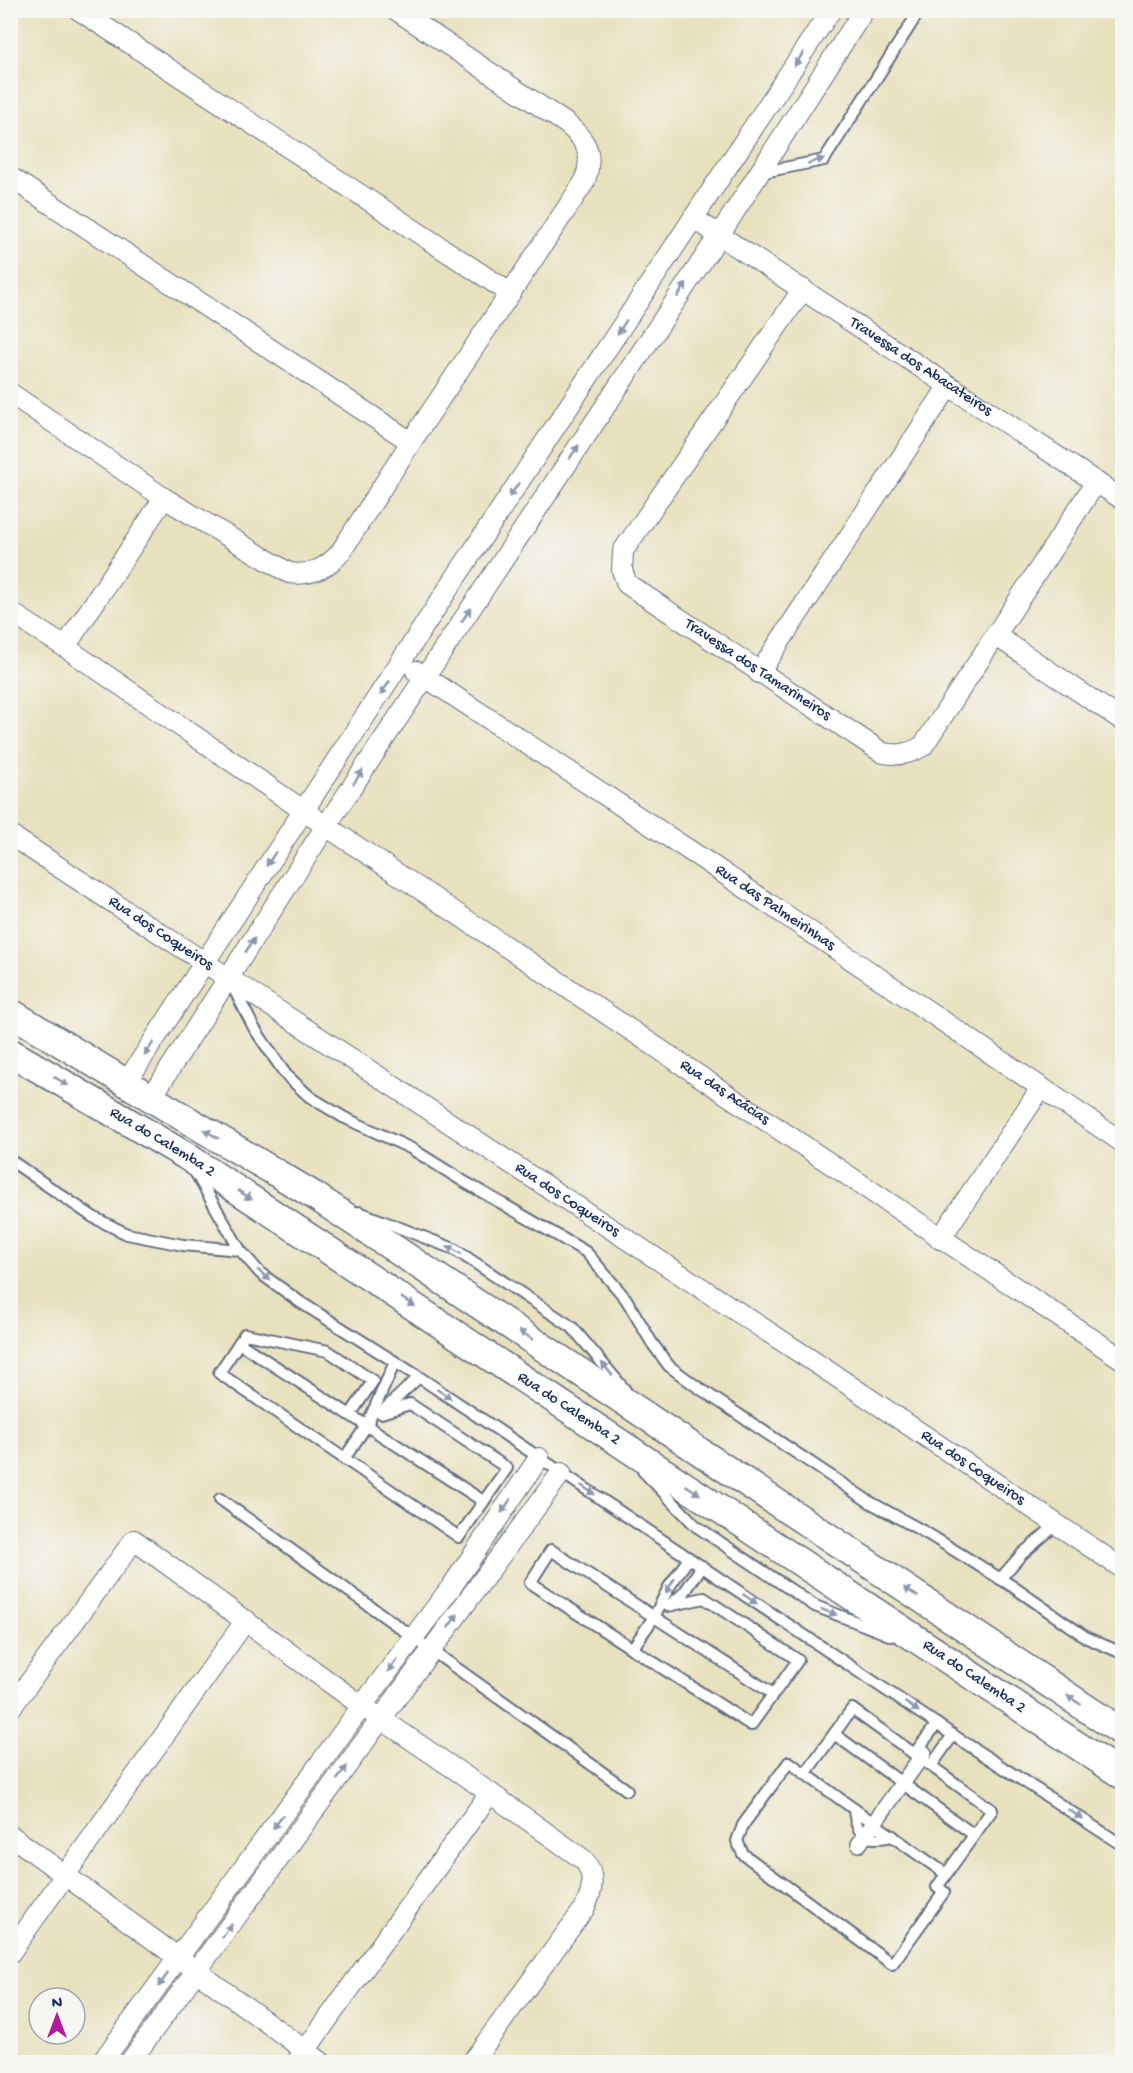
<svg xmlns="http://www.w3.org/2000/svg" width="1133" height="2073" font-family="'Gochi Hand',sans-serif">
<rect width="100%" height="100%" fill="#f6f6f2"/>
<filter id="ink" filterUnits="userSpaceOnUse"><feTurbulence type="fractalNoise" baseFrequency=".0167" numOctaves="2"/><feDisplacementMap in="SourceGraphic" scale="12" xChannelSelector="R" yChannelSelector="G"/><feConvolveMatrix kernelMatrix="1 2 1 2 8 2 1 2 1" color-interpolation-filters="sRGB"/></filter>
<filter id="wash" filterUnits="userSpaceOnUse"><feTurbulence type="fractalNoise" baseFrequency=".008" numOctaves="4" result="noise"/><feDisplacementMap in="SourceGraphic" scale="24" xChannelSelector="R" yChannelSelector="G"/><feGaussianBlur stdDeviation="1.35" result="paint"/><feColorMatrix in="noise" values="0 0 0 0 0 0 0 0 0 0 0 0 0 0 0 0 0 1.4 0 .05"/><feComposite in="paint" operator="in"/></filter>
<g filter="url(#wash)">
<rect width="100%" height="100%" fill="#e8e1be"/>
</g>
<g filter="url(#ink)">
<g fill="none" stroke-linecap="round" stroke-linejoin="round">
<!-- service casing -->
<g stroke="#636d80" stroke-width="14">
<g id="service">
<path d="M 759,173 L 824,160 L 920,10"/>
<path d="M 232,985 L 254,1028 L 286,1075 L 310,1097 L 343,1117 L 412,1149 L 463,1181 L 586,1252 L 626,1299 L 652,1343 L 669,1366 L 696,1386 L 868,1501 L 928,1534 L 1012,1586 L 1087,1638 L 1122,1653"/>
<path d="M 10,1160 L 93,1217 L 127,1234 L 183,1245 L 240,1250"/>
<path d="M 194,1170 L 240,1250 L 260,1273 L 300,1302 L 419,1377 L 953,1735 L 1122,1845"/>
<path d="M 359,1212 L 454,1249 L 572,1327 L 625,1390"/>
<path d="M 239,1343 L 483,1501"/>
<path d="M 385,1409 L 419,1377"/>
<path d="M 350,1415 L 373,1381 L 328,1351 L 245,1334 L 219,1373 L 459,1537 L 507,1468 L 410,1404 L 381,1413"/>
<path d="M 344,1459 L 367,1425 L 395,1362"/>
<path d="M 643,1471 L 696,1526 L 815,1606 L 892,1636"/>
<path d="M 220,1499 L 627,1790"/>
<path d="M 1000,1579 L 1022,1554 L 1057,1524"/>
<path d="M 671,1604 L 684,1593 L 702,1566"/>
<path d="M 668,1606 L 704,1598 L 798,1660 L 751,1725 L 530,1583 L 551,1550 L 773,1694"/>
<path d="M 632,1649 L 654,1617 L 669,1587 L 689,1558"/>
<path d="M 834,1734 L 974,1835"/>
<path d="M 914,1754 L 937,1724"/>
<path d="M 931,1766 L 953,1735"/>
<path d="M 805,1774 L 852,1709 L 992,1810 L 937,1887 L 944,1892 L 892,1964 L 743,1854 L 737,1841 L 743,1825 L 789,1762 C 841,1800 893,1837 946,1874"/>
<path d="M 854,1809 C 856,1837 867,1842 893,1836"/>
</g>
</g>
<!-- pedestrian casing -->
<g stroke="#636d80" stroke-width="18">
<path id="pedestrian" d="M 859,1844 L 924,1753"/>
</g>
<!-- minor casing -->
<g stroke="#636d80" stroke-width="22">
<g id="minor">
<path d="M 79,10 L 510,293"/>
<path d="M 10,177 L 411,442"/>
<path id="s1" d="M 693,218 L 1122,499"/>
<path id="s2" d="M 803,289 L 623,551 L 622,570 L 627,584 L 883,753 C 899,756 909,754 923,746 L 1096,482"/>
<path d="M 10,393 L 164,498 L 289,573 C 310,576 326,569 340,553 L 411,442 L 585,181 C 593,154 589,143 567,124 L 396,10"/>
<path id="s3" d="M 10,612 L 65,647 L 326,826 L 1122,1359"/>
<path d="M 995,635 L 1122,720"/>
<path d="M 65,647 L 164,498"/>
<path id="s4" d="M 416,671 L 704,860 L 1122,1142"/>
<path d="M 759,673 L 948,387"/>
<path id="s5" d="M 10,835 L 834,1375 L 1122,1568"/>
<path d="M 126,1083 L 450,586 L 831,10"/>
<path d="M 151,1098 L 326,826 L 720,234 L 864,10"/>
<path d="M 940,1239 L 1041,1088"/>
<path d="M 10,1709 L 134,1540 L 362,1706 L 490,1793 L 584,1860 C 596,1876 593,1892 584,1909 L 472,2062"/>
<path d="M 10,1835 L 321,2062"/>
<path d="M 10,1953 L 246,1620"/>
<path d="M 102,2062 L 362,1706 L 452,1586 L 539,1458"/>
<path d="M 130,2062 L 561,1473"/>
<path d="M 297,2062 L 490,1793"/>
</g>
</g>
<!-- secondary casing -->
<g stroke="#636d80" stroke-width="30">
<g id="secondary">
<path d="M 10,1012 L 151,1098 L 315,1196 L 1122,1732"/>
<path id="s6" d="M 10,1052 L 186,1156 L 1122,1775"/>
</g>
</g>
<!-- service -->
<use href="#service" stroke="#fff" stroke-width="10"/>
<!-- pedestrian -->
<use href="#pedestrian" stroke="#fff" stroke-width="15"/>
<!-- minor -->
<use href="#minor" stroke="#fff" stroke-width="20"/>
<!-- secondary -->
<use href="#secondary" stroke="#fff" stroke-width="27"/>
</g>
<!-- one-way arrows -->
<defs><path id="oneway-solid" d="M-6-.8H1V-3.2L6.5 0L1 3.2V.8H-6Z" transform="scale(1.5)"/></defs>
<g fill="#8d97ae">
<use href="#oneway-solid" transform="translate(799 59) rotate(123)"/>
<use href="#oneway-solid" transform="translate(816 161) rotate(-16)"/>
<use href="#oneway-solid" transform="translate(682 290) rotate(-56)"/>
<use href="#oneway-solid" transform="translate(622 327) rotate(123)"/>
<use href="#oneway-solid" transform="translate(574 452) rotate(-56)"/>
<use href="#oneway-solid" transform="translate(514 490) rotate(124)"/>
<use href="#oneway-solid" transform="translate(466 615) rotate(-56)"/>
<use href="#oneway-solid" transform="translate(385 688) rotate(124)"/>
<use href="#oneway-solid" transform="translate(358 777) rotate(-57)"/>
<use href="#oneway-solid" transform="translate(271 859) rotate(123)"/>
<use href="#oneway-solid" transform="translate(250 945) rotate(-57)"/>
<use href="#oneway-solid" transform="translate(149 1049) rotate(123)"/>
<use href="#oneway-solid" transform="translate(61 1081) rotate(31)"/>
<use href="#oneway-solid" transform="translate(211 1134) rotate(-149)"/>
<use href="#oneway-solid" transform="translate(245 1195) rotate(33)"/>
<use href="#oneway-solid" transform="translate(454 1250) rotate(-152)"/>
<use href="#oneway-solid" transform="translate(264 1275) rotate(40)"/>
<use href="#oneway-solid" transform="translate(408 1302) rotate(33)"/>
<use href="#oneway-solid" transform="translate(526 1335) rotate(-147)"/>
<use href="#oneway-solid" transform="translate(607 1369) rotate(-130)"/>
<use href="#oneway-solid" transform="translate(444 1394) rotate(34)"/>
<use href="#oneway-solid" transform="translate(588 1490) rotate(34)"/>
<use href="#oneway-solid" transform="translate(693 1490) rotate(34)"/>
<use href="#oneway-solid" transform="translate(506 1506) rotate(124)"/>
<use href="#oneway-solid" transform="translate(670 1586) rotate(121)"/>
<use href="#oneway-solid" transform="translate(911 1592) rotate(-146)"/>
<use href="#oneway-solid" transform="translate(750 1599) rotate(34)"/>
<use href="#oneway-solid" transform="translate(829 1612) rotate(21)"/>
<use href="#oneway-solid" transform="translate(453 1621) rotate(-54)"/>
<use href="#oneway-solid" transform="translate(393 1665) rotate(127)"/>
<use href="#oneway-solid" transform="translate(1074 1700) rotate(-146)"/>
<use href="#oneway-solid" transform="translate(912 1707) rotate(34)"/>
<use href="#oneway-solid" transform="translate(342 1773) rotate(-54)"/>
<use href="#oneway-solid" transform="translate(1075 1814) rotate(33)"/>
<use href="#oneway-solid" transform="translate(278 1822) rotate(126)"/>
<use href="#oneway-solid" transform="translate(227 1931) rotate(-54)"/>
<use href="#oneway-solid" transform="translate(163 1980) rotate(126)"/>
</g>
</g>
<g text-anchor="middle" dominant-baseline="central" stroke-width="6" stroke-linejoin="round" paint-order="stroke">
<!-- street labels -->
<g font-size="16" fill="#1b2f5e" stroke="#f6f6f2">
<text stroke="none"><textPath href="#s1" startOffset="272">Travessa dos Abacateiros</textPath></text>
<text stroke="none"><textPath href="#s2" startOffset="508">Travessa dos Tamarineiros</textPath></text>
<text stroke="none"><textPath href="#s4" startOffset="430">Rua das Palmeirinhas</textPath></text>
<text stroke="none"><textPath href="#s5" startOffset="180">Rua dos Coqueiros</textPath></text>
<text stroke="none"><textPath href="#s3" startOffset="861">Rua das Acácias</textPath></text>
<text stroke="none"><textPath href="#s6" startOffset="177">Rua do Calemba 2</textPath></text>
<text stroke="none"><textPath href="#s5" startOffset="666">Rua dos Coqueiros</textPath></text>
<text stroke="none"><textPath href="#s6" startOffset="663">Rua do Calemba 2</textPath></text>
<text stroke="none"><textPath href="#s5" startOffset="1152">Rua dos Coqueiros</textPath></text>
<text stroke="none"><textPath href="#s6" startOffset="1149">Rua do Calemba 2</textPath></text>
</g>
</g>
<!-- margin -->
<rect width="1133" height="2073" fill="none" stroke="#f6f6f2" stroke-width="36"/>
<!-- north arrow -->
<g transform="translate(57 2016)"><circle r="28" fill="#f6f6f2" stroke="#9ea6b7" stroke-width="1.5"/>
<path d="M0-4.5L10 22L0 15L-10 22Z" fill="#b5179e"/>
<text y="-9" font-size="16" font-weight="bold" text-anchor="middle" fill="#1b2f5e">N</text>
</g>
</svg>
